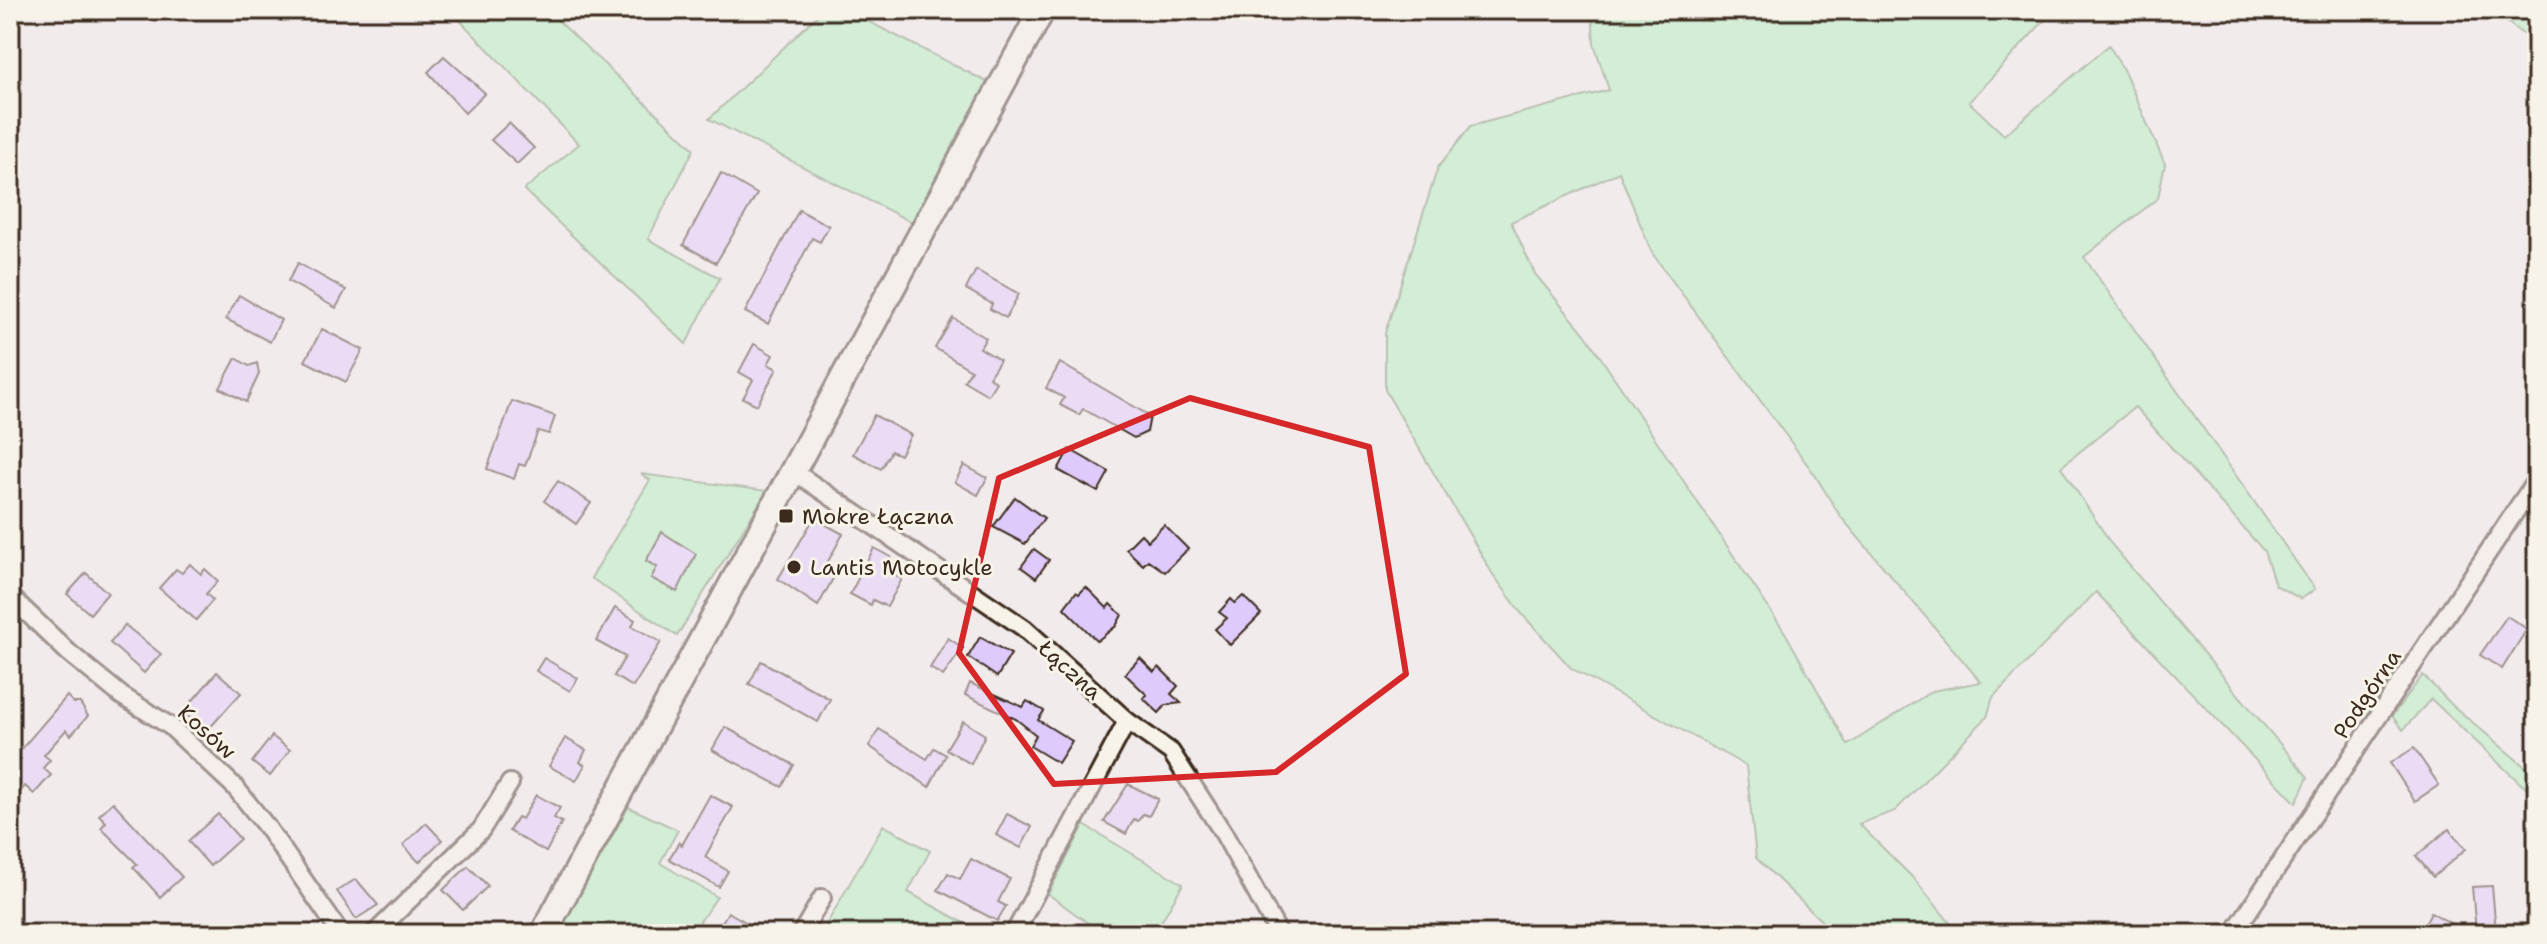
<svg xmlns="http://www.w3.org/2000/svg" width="2547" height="944" font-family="'Shantell Sans',sans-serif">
<rect width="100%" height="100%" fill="#f2ebec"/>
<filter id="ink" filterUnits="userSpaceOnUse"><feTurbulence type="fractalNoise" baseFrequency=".0125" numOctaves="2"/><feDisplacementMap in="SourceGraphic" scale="16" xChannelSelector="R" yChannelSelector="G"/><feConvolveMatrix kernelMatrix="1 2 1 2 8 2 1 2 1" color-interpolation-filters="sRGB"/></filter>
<g filter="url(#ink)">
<!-- green -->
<g fill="#adf0ba" stroke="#748d6c" stroke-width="2" fill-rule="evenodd">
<path d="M 450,10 L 547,10 L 694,149 L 648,239 L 720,278 L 686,344 L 524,190 L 579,144 Z"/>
<path d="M 823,10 L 846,10 L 989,83 L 913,223 L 709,119 Z"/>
<path d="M 1592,10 L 2054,10 L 1969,102 L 2004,135 L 2109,45 L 2126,75 L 2165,164 L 2158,198 L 2084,257 L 2315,589 L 2301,599 L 2275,585 L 2264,551 L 2135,407 L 2061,467 L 2112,545 L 2308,777 L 2296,803 L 2096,592 L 1993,697 L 1987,717 L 1895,811 L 1859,824 L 1916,881 L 1959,934 L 1835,934 L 1756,858 L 1746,766 L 1571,668 L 1522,614 L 1492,573 L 1385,390 L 1385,333 L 1438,167 L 1471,126 L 1609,90 L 1594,44 ZM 1619,172 L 1652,253 L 1815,475 L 1840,516 L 1981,682 L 1932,691 L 1848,745 L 1786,634 L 1585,334 L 1535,274 L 1511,222 Z"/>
<path d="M 2498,10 L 2537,10 L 2537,45 L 2499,16 Z"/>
<path d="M 641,474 L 767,491 L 677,636 L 591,578 L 650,480 Z"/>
<path d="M 2423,675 L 2451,704 L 2537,777 L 2537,793 L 2522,785 L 2431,699 L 2403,730 L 2392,716 Z"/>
<path d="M 628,807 L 678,830 L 660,863 L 717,897 L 691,934 L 558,934 Z"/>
<path d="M 883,825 L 930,851 L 908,892 L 984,934 L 821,934 Z"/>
<path d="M 1084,825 L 1183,884 L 1154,934 L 1103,934 L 1048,894 Z"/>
</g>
<!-- building -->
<g fill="#decbfc" stroke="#3b2a1e" stroke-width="2">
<path d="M 444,56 L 485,93 L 465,113 L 428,72 Z"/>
<path d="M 509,123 L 534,148 L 517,164 L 491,140 Z"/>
<path d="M 721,173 L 757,194 L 716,263 L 683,245 Z"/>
<path d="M 799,210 L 829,226 L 820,242 L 812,238 L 768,324 L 745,312 Z"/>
<path d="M 298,263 L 346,290 L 336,308 L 288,281 Z"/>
<path d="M 976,270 L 1019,294 L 1006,318 L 990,309 L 992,304 L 966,289 Z"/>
<path d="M 239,295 L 281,320 L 270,342 L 226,319 Z"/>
<path d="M 953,318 L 986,338 L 980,348 L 1000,360 L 989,377 L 996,382 L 988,395 L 964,381 L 971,370 L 935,348 Z"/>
<path d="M 322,329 L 363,350 L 346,382 L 305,361 Z"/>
<path d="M 754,344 L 773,355 L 768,364 L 777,369 L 757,405 L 743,398 L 753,380 L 739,372 Z"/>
<path d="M 236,358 L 249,366 L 257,363 L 259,374 L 246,402 L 220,388 Z"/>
<path d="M 1060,363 L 1150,416 L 1147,432 L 1134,438 L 1083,409 L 1079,415 L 1060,405 L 1064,398 L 1046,388 Z"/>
<path d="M 512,401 L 555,416 L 549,434 L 538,431 L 525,466 L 519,464 L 514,479 L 487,469 Z"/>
<path d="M 874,415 L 911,435 L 900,455 L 891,451 L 881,469 L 853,454 Z"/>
<path d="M 1069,449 L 1109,472 L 1098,492 L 1058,470 Z"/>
<path d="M 964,465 L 987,478 L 978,495 L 955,482 Z"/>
<path d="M 558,481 L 591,503 L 576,524 L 544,501 Z"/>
<path d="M 1015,497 L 1044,518 L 1025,544 L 993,527 Z"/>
<path d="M 814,518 L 843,534 L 825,567 L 836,573 L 818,606 L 778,579 Z"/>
<path d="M 1164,525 L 1188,549 L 1165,572 L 1148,560 L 1143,565 L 1126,549 L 1141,534 L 1148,541 Z"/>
<path d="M 662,532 L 696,554 L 677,592 L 651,578 L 657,567 L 646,561 Z"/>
<path d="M 874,548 L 891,557 L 884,570 L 902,579 L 887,607 L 873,600 L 871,605 L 850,594 Z"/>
<path d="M 1034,549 L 1049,560 L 1036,578 L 1021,567 Z"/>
<path d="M 190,564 L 201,574 L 205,569 L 218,581 L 206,594 L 213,600 L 196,620 L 159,588 L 176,569 L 182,573 Z"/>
<path d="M 86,573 L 108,593 L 90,614 L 67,594 Z"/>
<path d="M 1086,587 L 1107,608 L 1110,604 L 1122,615 L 1116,626 L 1097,641 L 1064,608 L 1076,592 L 1079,594 Z"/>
<path d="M 1243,596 L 1261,614 L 1230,645 L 1215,629 L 1227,618 L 1219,612 L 1231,599 L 1235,603 Z"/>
<path d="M 615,608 L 635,620 L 632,626 L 661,642 L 633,687 L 614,676 L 625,657 L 596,641 Z"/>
<path d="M 2507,616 L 2527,629 L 2502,669 L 2480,655 Z"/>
<path d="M 125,625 L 161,654 L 144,673 L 110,643 Z"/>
<path d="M 980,637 L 1011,654 L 997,677 L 968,657 Z"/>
<path d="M 948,638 L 963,648 L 943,676 L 930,668 Z"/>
<path d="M 544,658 L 578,678 L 570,691 L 536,671 Z"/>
<path d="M 1140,658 L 1154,672 L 1159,667 L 1178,686 L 1171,694 L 1181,703 L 1166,705 L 1159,713 L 1143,698 L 1147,695 L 1125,674 Z"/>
<path d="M 761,661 L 830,699 L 818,722 L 749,684 Z"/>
<path d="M 217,672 L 241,693 L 206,732 L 183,712 Z"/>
<path d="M 970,683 L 1023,707 L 1027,701 L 1044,711 L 1038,720 L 1072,741 L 1058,763 L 1030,746 L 1036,735 L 1016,719 L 965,695 Z"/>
<path d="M 67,696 L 74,703 L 80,703 L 88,716 L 71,735 L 66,730 L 44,755 L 50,760 L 43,768 L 51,775 L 34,794 L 25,786 L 20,792 L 10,784 L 10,771 L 21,759 L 16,755 Z"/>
<path d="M 963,721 L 985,735 L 971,764 L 946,749 Z"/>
<path d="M 725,727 L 794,765 L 782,787 L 712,750 Z"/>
<path d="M 879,729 L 927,759 L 934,748 L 946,755 L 929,787 L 869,746 Z"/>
<path d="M 272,736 L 290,750 L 270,776 L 252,762 Z"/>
<path d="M 565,738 L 586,750 L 580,762 L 585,765 L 576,781 L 549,766 Z"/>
<path d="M 2414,748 L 2439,785 L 2415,801 L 2390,763 Z"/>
<path d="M 1128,784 L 1158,799 L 1149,816 L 1143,814 L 1138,821 L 1134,819 L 1126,834 L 1104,822 Z"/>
<path d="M 536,795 L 560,808 L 554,818 L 562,822 L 546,852 L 509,831 L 517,817 L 522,819 Z"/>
<path d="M 710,795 L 733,807 L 705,857 L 728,871 L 719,887 L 669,859 L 679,842 L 682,845 Z"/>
<path d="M 113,802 L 182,877 L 160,897 L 133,867 L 137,864 L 101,828 L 106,822 L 99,815 Z"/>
<path d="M 218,814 L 240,839 L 210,866 L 188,841 Z"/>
<path d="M 1007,814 L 1032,827 L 1021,848 L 996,835 Z"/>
<path d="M 426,823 L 442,840 L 419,862 L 403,845 Z"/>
<path d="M 2449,829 L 2466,849 L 2433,877 L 2416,856 Z"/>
<path d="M 971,859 L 1010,879 L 998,902 L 1006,906 L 997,921 L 938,890 L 948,873 L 960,879 Z"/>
<path d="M 468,866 L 488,886 L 463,910 L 443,890 Z"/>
<path d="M 356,879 L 378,905 L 356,919 L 337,891 Z"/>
<path d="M 2492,886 L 2496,931 L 2476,932 L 2472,887 Z"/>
<path d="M 728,912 L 767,934 L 715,934 Z"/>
<path d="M 2431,912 L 2469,934 L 2430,934 L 2422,929 Z"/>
</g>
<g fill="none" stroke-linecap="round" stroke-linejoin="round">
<!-- street casing -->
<g stroke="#3b2a1e" stroke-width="22">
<g id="street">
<path d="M 793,471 L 1024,628 L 1127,721 L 1171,752 L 1224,834 L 1279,934"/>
<path d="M 10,596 L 68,652 L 122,696 L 170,726 L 235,787 L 266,826 L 341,934"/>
<path d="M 374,934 L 481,830 L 510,783"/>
<path d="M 801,934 L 822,898"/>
<path d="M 1014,934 L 1127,721"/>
<path d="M 2233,934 L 2537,479"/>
</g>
</g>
<!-- secondary casing -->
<g stroke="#3b2a1e" stroke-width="30">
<path id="secondary" d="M 543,934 L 1042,10"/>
</g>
<!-- street -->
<use href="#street" stroke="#f7f3e8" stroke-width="16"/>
<!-- secondary -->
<use href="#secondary" stroke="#f7f3e8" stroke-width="24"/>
</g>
</g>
<!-- marked area -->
<path d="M0 0H2547V944H0ZM 1190,398 L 1369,447 L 1406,674 L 1276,772 L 1054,784 L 959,653 L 999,478 Z" fill="#f2ebec" fill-opacity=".55" fill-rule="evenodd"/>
<path fill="none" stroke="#d62828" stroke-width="6" stroke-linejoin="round" d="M 1190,398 L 1369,447 L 1406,674 L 1276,772 L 1054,784 L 959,653 L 999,478 Z"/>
<!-- markers -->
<g fill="#3b2a1e" stroke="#f7f3e8" stroke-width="3">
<rect x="778" y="508" width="16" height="16" rx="4"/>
<circle cx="794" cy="567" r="8"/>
</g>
<g text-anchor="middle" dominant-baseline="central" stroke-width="6" stroke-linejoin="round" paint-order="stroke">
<!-- poi labels -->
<g font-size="22" fill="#3b2a1e" stroke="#f7f3e8" text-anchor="start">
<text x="802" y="516">Mokre Łączna</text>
<text x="810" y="567">Lantis Motocykle</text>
</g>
<!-- street labels -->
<g font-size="22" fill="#3b2a1e" stroke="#f7f3e8">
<text transform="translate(1070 670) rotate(42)">Łączna</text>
<text transform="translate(2367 694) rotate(-56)">Podgórna</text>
<text transform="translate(207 732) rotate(42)">Kosów</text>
</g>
</g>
<!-- margin -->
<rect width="2547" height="944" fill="none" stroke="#f7f3e8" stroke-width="40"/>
<rect x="20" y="20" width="2507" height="904" fill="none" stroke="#3b2a1e" stroke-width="3" filter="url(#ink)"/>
</svg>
